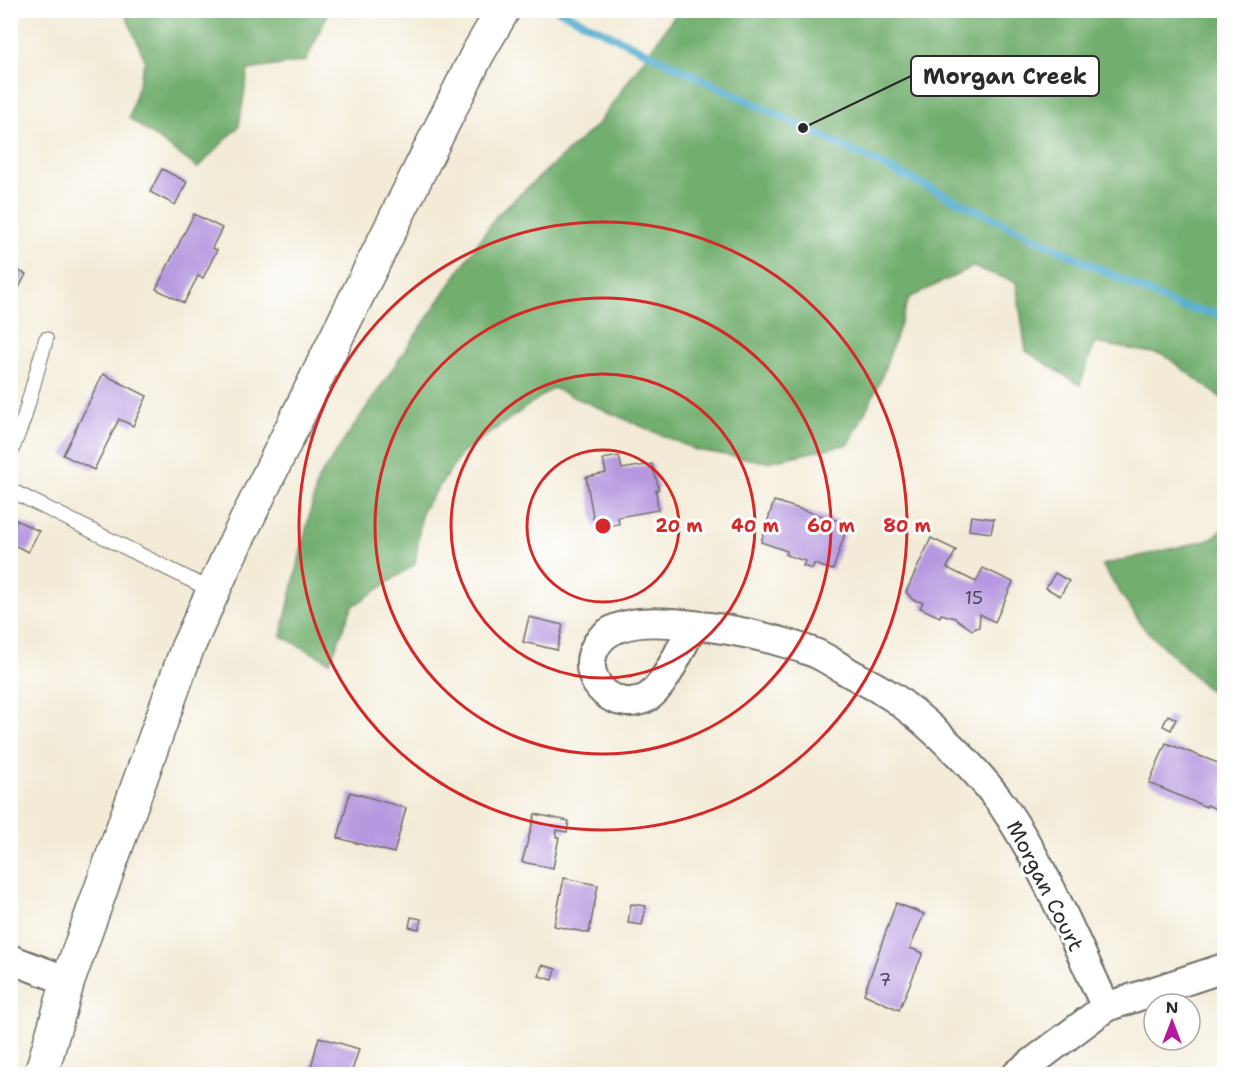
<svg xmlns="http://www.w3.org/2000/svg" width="1235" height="1085" font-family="'Shantell Sans',sans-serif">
<rect width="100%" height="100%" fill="#fff"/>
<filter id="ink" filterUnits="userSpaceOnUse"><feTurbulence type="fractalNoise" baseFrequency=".0167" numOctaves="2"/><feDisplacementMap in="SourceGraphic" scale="12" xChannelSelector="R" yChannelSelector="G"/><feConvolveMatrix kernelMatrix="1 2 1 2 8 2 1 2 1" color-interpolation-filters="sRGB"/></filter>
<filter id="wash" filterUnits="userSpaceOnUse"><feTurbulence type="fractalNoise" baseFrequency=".008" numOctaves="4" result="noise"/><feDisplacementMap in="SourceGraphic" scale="24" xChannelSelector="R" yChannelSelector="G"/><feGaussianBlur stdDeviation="1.35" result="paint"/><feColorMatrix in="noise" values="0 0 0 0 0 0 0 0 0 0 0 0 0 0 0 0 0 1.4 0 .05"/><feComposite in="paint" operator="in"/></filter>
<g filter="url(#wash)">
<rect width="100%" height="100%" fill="#f3ebd7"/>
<!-- forest -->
<g fill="#72ae6e" stroke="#4e6c4c" stroke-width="1.5">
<path d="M 124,11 L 329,11 L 306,61 L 248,70 L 239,126 L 198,168 L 129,118 L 145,60 Z"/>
<path d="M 678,11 L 1224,11 L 1224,400 L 1164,355 L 1095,343 L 1080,385 L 1026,351 L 1016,282 L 973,267 L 909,298 L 880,382 L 849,444 L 767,462 L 696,450 L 553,388 L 463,452 L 422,511 L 415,564 L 352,607 L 330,662 L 281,636 L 318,479 L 497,215 L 598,124 Z"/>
<path d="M 1224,527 L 1224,705 L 1143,627 L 1102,565 L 1212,539 Z"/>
</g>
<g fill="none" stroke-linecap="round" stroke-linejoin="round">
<!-- stream -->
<path stroke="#50acce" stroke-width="8" d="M 558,10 L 1177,306 L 1224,315"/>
</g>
<g id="blocks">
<!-- building -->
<g fill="#b598df">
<path d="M 162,169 L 187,182 L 175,205 L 150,192 Z"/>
<path d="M 194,214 L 222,228 L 212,248 L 217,250 L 203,278 L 198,276 L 184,303 L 156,289 Z"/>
<path d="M 10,267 L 26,274 L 10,305 Z"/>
<path d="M 103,374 L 147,396 L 133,426 L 119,419 L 94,470 L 63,455 Z"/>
<path d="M 619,456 L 622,469 L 652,464 L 659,489 L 656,490 L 658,510 L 618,517 L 619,524 L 595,528 L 586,477 L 606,473 L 603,459 Z"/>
<path d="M 774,501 L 848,524 L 833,570 L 814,564 L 812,569 L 803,566 L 805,561 L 786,555 L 787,551 L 761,542 Z"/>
<path d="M 971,516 L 994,519 L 991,533 L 969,530 Z"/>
<path d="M 16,520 L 39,531 L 28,552 L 10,543 L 10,531 Z"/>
<path d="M 931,538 L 956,550 L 947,568 L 976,582 L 983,568 L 1013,582 L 995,622 L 980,614 L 979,627 L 972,630 L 955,618 L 941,614 L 940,617 L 920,608 L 923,602 L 913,600 L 906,592 Z"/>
<path d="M 1055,573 L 1069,581 L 1060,596 L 1046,588 Z"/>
<path d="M 529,617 L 563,625 L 557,650 L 523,642 Z"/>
<path d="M 1168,715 L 1176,719 L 1171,730 L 1163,726 Z"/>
<path d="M 1166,743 L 1223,765 L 1224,812 L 1207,805 L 1206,807 L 1149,783 Z"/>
<path d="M 350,792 L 406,808 L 394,853 L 338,838 Z"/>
<path d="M 535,814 L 569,821 L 567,832 L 557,830 L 556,837 L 559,837 L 553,868 L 522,862 Z"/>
<path d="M 564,878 L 598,885 L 589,933 L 554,926 Z"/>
<path d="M 896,903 L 924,914 L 910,948 L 923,953 L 899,1010 L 864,994 Z"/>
<path d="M 631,904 L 646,906 L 642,925 L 628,923 Z"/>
<path d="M 411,917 L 421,919 L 419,929 L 409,927 Z"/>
<path d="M 542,965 L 556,969 L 553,980 L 539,976 Z"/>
<path d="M 319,1037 L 359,1049 L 351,1074 L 309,1074 Z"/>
</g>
</g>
</g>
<g filter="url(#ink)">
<use href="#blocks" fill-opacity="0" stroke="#716e67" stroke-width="1.5"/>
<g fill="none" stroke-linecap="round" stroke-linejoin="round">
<!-- lane casing -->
<g stroke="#716e67" stroke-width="16">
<g id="lane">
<path d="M 10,455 L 24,418 L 46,339"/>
<path d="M 10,490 L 213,591"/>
</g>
</g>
<!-- street casing -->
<g stroke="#716e67" stroke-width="32">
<g id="street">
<path d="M 694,625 C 682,643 666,686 648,697 C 617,715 580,682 594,650 C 607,618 655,621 683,624 C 728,628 773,637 815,653 C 827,658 839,667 850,673 C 866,682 883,690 897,700 C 931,725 979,771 1003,806 C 1045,868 1074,939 1106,1007"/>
<path d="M 10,959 L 68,981"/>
<path d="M 1017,1074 L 1106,1007 L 1224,968"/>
</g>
</g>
<!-- primary casing -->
<g stroke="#716e67" stroke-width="36">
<path id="primary" d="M 41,1074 L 68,981 L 187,649 L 228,558 L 343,324 L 477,55 L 503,10"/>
</g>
<!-- lane -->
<use href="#lane" stroke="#fff" stroke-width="14"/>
<!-- street -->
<use href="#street" stroke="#fff" stroke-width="28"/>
<!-- primary -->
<use href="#primary" stroke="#fff" stroke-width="33"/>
</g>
</g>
<!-- distance rings -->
<g fill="none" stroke="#d62828" stroke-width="3">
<circle cx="603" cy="526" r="76"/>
<circle cx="603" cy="526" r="152"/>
<circle cx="603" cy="526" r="228"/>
<circle cx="603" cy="526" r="304"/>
</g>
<g text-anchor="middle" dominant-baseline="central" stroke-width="6" stroke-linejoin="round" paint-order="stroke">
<!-- number labels -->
<g font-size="18" fill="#4e4658">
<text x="974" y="598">15</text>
<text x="885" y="980">7</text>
</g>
<!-- street labels -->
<g font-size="21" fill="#2b2b2b" stroke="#fff">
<text transform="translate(1045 886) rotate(63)">Morgan Court</text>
</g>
</g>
<circle cx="603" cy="526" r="9" fill="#d62828" stroke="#fff" stroke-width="3"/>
<g font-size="18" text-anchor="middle" font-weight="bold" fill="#d62828" stroke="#fff" stroke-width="6" stroke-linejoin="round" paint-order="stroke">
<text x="679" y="532">20 m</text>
<text x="755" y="532">40 m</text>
<text x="831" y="532">60 m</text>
<text x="907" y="532">80 m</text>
</g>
<!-- callouts -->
<path fill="none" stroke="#2b2b2b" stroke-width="2" d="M803 128L911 76"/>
<circle fill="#2b2b2b" stroke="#fff" stroke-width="2" cx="803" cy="128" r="6"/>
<rect fill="#fff" stroke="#2b2b2b" stroke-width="2" x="911" y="56" width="188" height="40" rx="6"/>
<g font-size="22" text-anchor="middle" font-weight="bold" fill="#2b2b2b">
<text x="1005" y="84">Morgan Creek</text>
</g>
<!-- margin -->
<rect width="1235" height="1085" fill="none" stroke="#fff" stroke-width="36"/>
<!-- north arrow -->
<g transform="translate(1172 1022)"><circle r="28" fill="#ffffff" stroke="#aaaaaa" stroke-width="1.5"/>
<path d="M0-4.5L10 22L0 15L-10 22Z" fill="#b5179e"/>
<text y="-9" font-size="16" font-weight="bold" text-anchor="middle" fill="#2b2b2b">N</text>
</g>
</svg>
